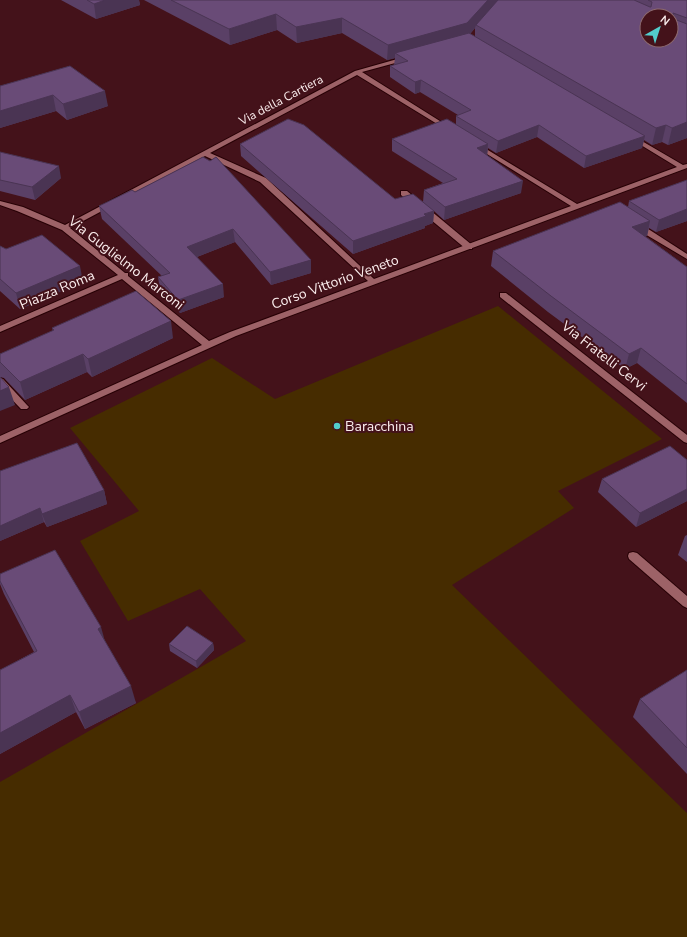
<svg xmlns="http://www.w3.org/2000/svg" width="687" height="937" font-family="'Nunito Sans',sans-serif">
<rect width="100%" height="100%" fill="#44121a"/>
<!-- green -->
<path fill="#462c00" d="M 498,306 L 662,439 L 558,491 L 574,508 L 452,585 L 687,813 L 687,937 L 0,937 L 0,782 L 246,641 L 200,589 L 128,621 L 80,541 L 139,511 L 70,428 L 212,358 L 275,399 Z"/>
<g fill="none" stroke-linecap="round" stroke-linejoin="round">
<!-- service casing -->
<g stroke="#270005" stroke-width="2">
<g id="service">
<path d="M 401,191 L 407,191 L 472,245 L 472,249 L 466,249 L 401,195 Z"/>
<path d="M 0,378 L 3,379 L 27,405 L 29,407 L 27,409 L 21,409 L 0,387 Z"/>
</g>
</g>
<!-- minor casing -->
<g stroke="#270005" stroke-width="2">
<g id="minor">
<path d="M 408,56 L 411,58 L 410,59 L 362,72 L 451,128 L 451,130 L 447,130 L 357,75 L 210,153 L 266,178 L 374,279 L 571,206 L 474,146 L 474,144 L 478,144 L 577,204 L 677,167 L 631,139 L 631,137 L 635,137 L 683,165 L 687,164 L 687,168 L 236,336 L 0,443 L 0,436 L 202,345 L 122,279 L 0,332 L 0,326 L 118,275 L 62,230 L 17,211 L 0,205 L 0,201 L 23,207 L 65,225 L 355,71 ZM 205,156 L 260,182 L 368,281 L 230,332 L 209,341 L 128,276 L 128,273 L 125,273 L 70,228 Z"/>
<path d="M 633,223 L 639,223 L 687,254 L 687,259 L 633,227 Z"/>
<path d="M 500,293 L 506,293 L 687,435 L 687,443 L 684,442 L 500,297 Z"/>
<path d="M 633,552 L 637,553 L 687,596 L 687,608 L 683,606 L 629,559 L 628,556 L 629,553 Z"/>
</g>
</g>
<!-- service -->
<use href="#service" fill="#9d6267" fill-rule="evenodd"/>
<!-- minor -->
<use href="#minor" fill="#9d6267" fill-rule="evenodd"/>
</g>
<!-- wall -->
<g fill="#5a4066" fill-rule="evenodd">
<path d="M 61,0 L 139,0 L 140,5 L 96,19 Z"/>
<path d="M 144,0 L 687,0 L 687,138 L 668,145 L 662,142 L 652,145 L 644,140 L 642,148 L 584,168 L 537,137 L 496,153 L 488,148 L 487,156 L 521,193 L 444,220 L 434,211 L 433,223 L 425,226 L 425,228 L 353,254 L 241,156 L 240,144 L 395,199 L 423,202 L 424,190 L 443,183 L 392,151 L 392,139 L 456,124 L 456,116 L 458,115 L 420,92 L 415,94 L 390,77 L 390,66 L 394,65 L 395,58 L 387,60 L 342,33 L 297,43 L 277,30 L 230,45 ZM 475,28 L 475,37 L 470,34 Z"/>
<path d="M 70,66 L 108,106 L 67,120 L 56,111 L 0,128 L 0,86 Z"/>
<path d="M 0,152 L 61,178 L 35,200 L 0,191 Z"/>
<path d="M 203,157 L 311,273 L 271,285 L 235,242 L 197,257 L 224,297 L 180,313 L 160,290 L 158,277 L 162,276 L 102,219 L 99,206 L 135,192 Z"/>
<path d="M 687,180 L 687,221 L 656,232 L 649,228 L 647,236 L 645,236 L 687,267 L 687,403 L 637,363 L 625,369 L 548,312 L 491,266 L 493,251 L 628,207 L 629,201 Z"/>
<path d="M 0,246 L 6,249 L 83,282 L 20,309 L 0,291 Z"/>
<path d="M 52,328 L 173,338 L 92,377 L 87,372 L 25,400 L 4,378 L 0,377 L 0,354 L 53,331 Z"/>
<path d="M 687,460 L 687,501 L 636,527 L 598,492 L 602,479 Z"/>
<path d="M 0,471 L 104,490 L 107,504 L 47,527 L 44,522 L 0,541 Z"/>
<path d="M 687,535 L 687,562 L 678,555 L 685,536 Z"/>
<path d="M 0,574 L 105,642 L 136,703 L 85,729 L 76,712 L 0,754 L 0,670 L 34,652 L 4,594 L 0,584 Z"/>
<path d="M 213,643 L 214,650 L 197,668 L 170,651 L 169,644 Z"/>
<path d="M 687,670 L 687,774 L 633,717 L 640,699 Z"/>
</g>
<!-- shaded-wall -->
<g fill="#4a3453">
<path d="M 105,0 L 139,0 L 140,5 L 96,19 L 94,4 Z"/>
<path d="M 488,0 L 500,0 L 476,25 L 475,28 L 466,39 L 395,53 L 395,58 L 387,60 L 388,45 Z"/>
<path d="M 276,14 L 277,30 L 230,45 L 229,29 Z"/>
<path d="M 342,18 L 342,33 L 297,43 L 296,27 Z"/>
<path d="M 421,80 L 420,92 L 415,94 L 415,82 Z"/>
<path d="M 105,91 L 108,106 L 67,120 L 63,104 Z"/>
<path d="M 53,95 L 56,111 L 0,128 L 0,111 Z"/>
<path d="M 687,122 L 687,138 L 668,145 L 672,128 Z"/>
<path d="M 539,125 L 537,137 L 496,153 L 498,141 Z"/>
<path d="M 666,125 L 662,142 L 652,145 L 656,128 Z"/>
<path d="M 645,136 L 642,148 L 584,168 L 586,156 Z"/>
<path d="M 488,144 L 487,156 L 477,148 Z"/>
<path d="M 59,166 L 61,178 L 35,200 L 32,187 Z"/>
<path d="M 523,181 L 521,193 L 444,220 L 445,207 Z"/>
<path d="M 687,209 L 687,221 L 656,232 L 659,220 Z"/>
<path d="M 434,211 L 433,223 L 425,226 L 425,228 L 353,254 L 353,241 Z"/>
<path d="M 650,221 L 647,236 L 628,242 L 632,227 Z"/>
<path d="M 233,229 L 235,242 L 189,260 L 187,247 Z"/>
<path d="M 311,260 L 311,273 L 271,285 L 270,272 Z"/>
<path d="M 80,266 L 83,282 L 20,309 L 16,293 Z"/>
<path d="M 223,284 L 224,297 L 180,313 L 178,300 Z"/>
<path d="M 171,321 L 173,338 L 92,377 L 88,359 Z"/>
<path d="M 641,348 L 637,363 L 625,369 L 629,354 Z"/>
<path d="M 83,354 L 87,372 L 25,400 L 20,382 Z"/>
<path d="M 9,387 L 15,405 L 0,411 L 0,391 Z"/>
<path d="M 687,489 L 687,501 L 636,527 L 640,513 Z"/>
<path d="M 104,490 L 107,504 L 47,527 L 42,514 Z"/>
<path d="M 40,508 L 44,522 L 0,541 L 0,526 Z"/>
<path d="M 101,627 L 106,645 L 98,629 Z"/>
<path d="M 213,643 L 214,650 L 197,668 L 196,661 Z"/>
<path d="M 131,686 L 136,703 L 85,729 L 79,712 Z"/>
<path d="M 70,695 L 76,712 L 0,754 L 0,733 Z"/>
</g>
<!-- building -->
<g fill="#694b77" stroke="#4a3453" fill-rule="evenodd">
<path d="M 87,0 L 105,0 L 94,4 Z"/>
<path d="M 171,0 L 488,0 L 467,23 L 388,45 L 342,18 L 296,27 L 276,14 L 229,29 Z"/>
<path d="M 498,0 L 634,0 L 650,7 L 651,7 L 652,2 L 648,0 L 687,0 L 687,18 L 673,13 L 674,19 L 687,24 L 687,122 L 672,128 L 666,125 L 656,128 L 476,25 ZM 647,16 L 671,16 L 671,40 L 647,40 Z"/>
<path d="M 469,33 L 645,136 L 586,156 L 539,125 L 498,141 L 456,116 L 471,110 L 421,80 L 415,82 L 390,66 L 408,61 L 395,53 Z"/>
<path d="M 70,66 L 105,91 L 63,104 L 53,95 L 0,111 L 0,86 Z"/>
<path d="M 288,119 L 304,125 L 395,199 L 413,194 L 434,211 L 424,214 L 426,216 L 353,241 L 240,144 Z"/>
<path d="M 447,119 L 488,144 L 477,148 L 523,181 L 445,207 L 424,190 L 457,179 L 392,139 Z"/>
<path d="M 0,152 L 59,166 L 32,187 L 0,180 Z"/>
<path d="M 203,157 L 210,161 L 216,157 L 311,260 L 270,272 L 233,229 L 187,247 L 223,284 L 178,300 L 158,277 L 170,273 L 99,206 L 132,190 L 135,192 Z"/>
<path d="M 687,180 L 687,209 L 659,220 L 629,201 Z"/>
<path d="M 620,202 L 650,221 L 632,227 L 687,267 L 687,384 L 641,348 L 629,354 L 551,296 L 493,251 Z"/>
<path d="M 42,235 L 80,266 L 16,293 L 0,279 L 0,246 L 6,249 Z"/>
<path d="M 136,291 L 171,321 L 88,359 L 83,354 L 20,382 L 0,362 L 0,354 L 54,330 L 52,328 Z"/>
<path d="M 0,377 L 9,387 L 0,391 Z"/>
<path d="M 77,443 L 104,490 L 42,514 L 40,508 L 0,526 L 0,471 Z"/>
<path d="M 670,446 L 687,460 L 687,489 L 640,513 L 602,479 Z"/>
<path d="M 55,550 L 101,627 L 98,629 L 131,686 L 79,712 L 70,695 L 0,733 L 0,670 L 37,651 L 0,581 L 0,574 Z"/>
<path d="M 187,626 L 213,643 L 196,661 L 169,644 Z"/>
<path d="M 687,670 L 687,748 L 640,699 Z"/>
</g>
<!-- markers -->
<circle fill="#52cdcc" stroke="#44121a" stroke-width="1.5" cx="337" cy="426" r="4"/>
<g text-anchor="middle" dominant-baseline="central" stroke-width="4" stroke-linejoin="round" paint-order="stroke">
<!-- far-street labels -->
<g font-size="12" fill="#fbeded" stroke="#44121a">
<text transform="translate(281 100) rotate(-28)">Via della Cartiera</text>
</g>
<!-- street labels -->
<g font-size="14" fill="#fbeded" stroke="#44121a">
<text transform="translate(126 263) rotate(38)">Via Guglielmo Marconi</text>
<text transform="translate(335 282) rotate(-20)">Corso Vittorio Veneto</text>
<text transform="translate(57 290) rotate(-23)">Piazza Roma</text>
<text transform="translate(604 356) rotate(38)">Via Fratelli Cervi</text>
</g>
<!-- poi labels -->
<g font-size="14" fill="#fbeded" stroke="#44121a" text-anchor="start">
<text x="345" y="426">Baracchina</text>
</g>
</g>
<!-- north arrow -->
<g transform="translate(659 28) rotate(39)"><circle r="19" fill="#44121a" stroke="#8d6a6e"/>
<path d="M0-3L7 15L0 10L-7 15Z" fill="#52cdcc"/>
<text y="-6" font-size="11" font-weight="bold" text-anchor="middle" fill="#fbeded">N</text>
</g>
</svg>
